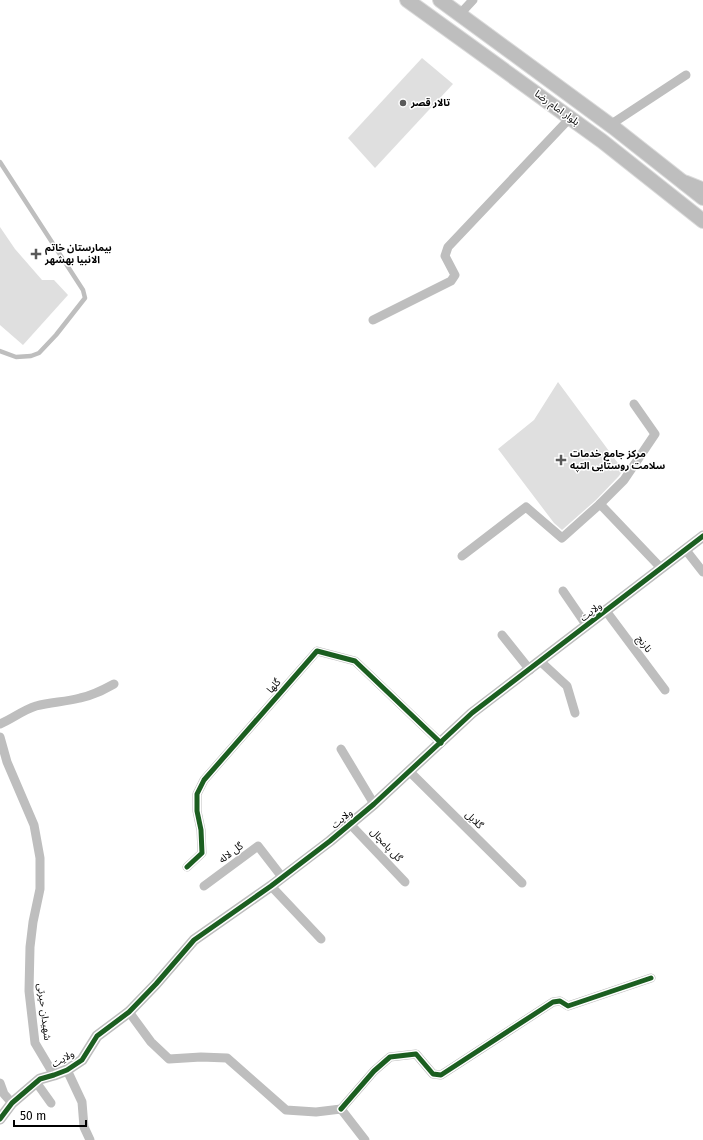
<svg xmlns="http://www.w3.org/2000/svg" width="703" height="1140" font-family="'Fira Sans','Noto Sans Arabic',sans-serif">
<rect width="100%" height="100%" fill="#fff"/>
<!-- building -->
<g fill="#dfdfdf">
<path d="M 422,58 L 453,84 L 375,168 L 348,138 Z"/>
<path d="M 0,227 L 15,249 L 42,280 L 54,280 L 68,295 L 23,345 L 0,325 Z"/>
<path d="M 558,382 L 623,470 L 619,476 L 596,500 L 562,530 L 554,523 L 498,449 L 534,420 Z"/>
</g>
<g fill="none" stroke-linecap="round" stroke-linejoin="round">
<!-- primary casing -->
<g stroke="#dbdbdb" stroke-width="16">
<g id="primary">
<path d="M 407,0 L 602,141 L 703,221"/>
<path d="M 440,0 L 613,127 L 703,198"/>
</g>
</g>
<!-- trunk casing -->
<g stroke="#dbdbdb" stroke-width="17">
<path id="trunk" d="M 685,183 L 703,190"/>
</g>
<!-- service -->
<path stroke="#bebebe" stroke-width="4.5" d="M 0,162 L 83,290 L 85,298 L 56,335 L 39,353 L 31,356 L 16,357 L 0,351"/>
<!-- minor -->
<g stroke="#bebebe" stroke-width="9">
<path d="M 460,14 L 473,0"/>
<path d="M 610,125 L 686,75"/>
<path d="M 373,320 L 451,281 L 455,275 L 445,256 L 448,247 L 570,118"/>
<path d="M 600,504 L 624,480 L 655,434 L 634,404"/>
<path d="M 685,549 L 703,572"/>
<path d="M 462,556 L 526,507 L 562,538 L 600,504 L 661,568"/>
<path d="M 563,591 L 587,626"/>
<path d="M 606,611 L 665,690"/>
<path d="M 502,635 L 530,670"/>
<path d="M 541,662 L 567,686 L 575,713"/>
<path d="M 0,724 C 12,719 23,710 36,706 C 51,702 65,702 80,698 C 92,696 103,690 114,684"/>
<path d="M 0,737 L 7,762 L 34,825 L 40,858 L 40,889 L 33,922 L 30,947 L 29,991 L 35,1043 L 54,1075"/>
<path d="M 341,749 L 374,804"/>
<path d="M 410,772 L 522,883"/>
<path d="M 350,824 L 405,882"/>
<path d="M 187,867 L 202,853 L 201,830 L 197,811 L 197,794 L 204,780 L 317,651 L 355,661 L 441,743"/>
<path d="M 204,886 L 258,846 L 282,877"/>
<path d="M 271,886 L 321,939"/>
<path d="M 129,1012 L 151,1042 L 169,1059 L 201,1057 L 227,1058 L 286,1110 L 316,1112 L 341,1109 L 365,1140"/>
<path d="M 67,1070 L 82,1102 L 84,1127 L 90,1140"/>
<path d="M 36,1082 L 51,1103"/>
<path d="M 0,1083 L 4,1094 L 12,1103"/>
<path d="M 341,1109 L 374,1071 L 390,1057 L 416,1054 L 433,1074 L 441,1075 L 553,1002 L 560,1001 L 568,1006 L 651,978"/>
</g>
<!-- tertiary -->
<path stroke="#bebebe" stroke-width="11" d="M 0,1119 L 12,1103 L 40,1079 L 54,1075 L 67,1070 L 82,1060 L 97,1036 L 129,1012 L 156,984 L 194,940 L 271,886 L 330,841 L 374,804 L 472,713 L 703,536"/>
<!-- primary -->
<use href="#primary" stroke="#bebebe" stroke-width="14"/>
<!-- trunk -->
<use href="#trunk" stroke="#bebebe" stroke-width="15"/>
<!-- cycleway casing -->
<g stroke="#fff" stroke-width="8">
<g id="cycleway">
<path d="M 187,867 L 202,853 L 201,830 L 197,811 L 197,794 L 204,780 L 317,651 L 355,661 L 441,743"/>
<path d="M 341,1109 L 374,1071 L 390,1057 L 416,1054 L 433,1074 L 441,1075 L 553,1002 L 560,1001 L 568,1006 L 651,978"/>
<path d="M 0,1119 L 12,1103 L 40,1079 L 54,1075 L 67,1070 L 82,1060 L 97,1036 L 129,1012 L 156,984 L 194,940 L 271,886 L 330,841 L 374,804 L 472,713 L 703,536"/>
</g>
</g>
<!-- cycleway -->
<use href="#cycleway" stroke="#1b5e20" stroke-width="5"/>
</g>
<!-- markers -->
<g fill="#595959" stroke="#fff" stroke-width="1.5">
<circle cx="403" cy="103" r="4"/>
<path d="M34 248h4v4h4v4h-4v4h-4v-4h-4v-4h4z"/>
<path d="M559 454h4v4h4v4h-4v4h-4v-4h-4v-4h4z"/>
</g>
<g text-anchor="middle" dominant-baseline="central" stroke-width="3" stroke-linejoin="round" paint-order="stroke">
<!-- poi labels -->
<g font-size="10" font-weight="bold" fill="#000" stroke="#fff" text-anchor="start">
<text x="411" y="103">تالار قصر</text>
<text x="45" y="248">بیمارستان خاتم<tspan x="45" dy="12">الانبیا بهشهر</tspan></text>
<text x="570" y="454">مرکز جامع خدمات<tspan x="570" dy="12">سلامت روستایی التپه</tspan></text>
</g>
<!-- street labels -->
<g font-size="10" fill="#000" stroke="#fff">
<text transform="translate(557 108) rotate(36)">بلوار امام رضا</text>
<text transform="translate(591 612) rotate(-37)">ولایت</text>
<text transform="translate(644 644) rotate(53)">نارنج</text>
<text transform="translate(274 686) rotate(-49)">گلها</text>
<text transform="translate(342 819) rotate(-40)">ولایت</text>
<text transform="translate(474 820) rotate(45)">گلایل</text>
<text transform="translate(386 845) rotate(47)">گل پامچال</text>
<text transform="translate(231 853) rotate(-37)">گل لاله</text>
<text transform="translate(44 1012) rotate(83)">شهیدان حیرتی</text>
<text transform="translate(63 1059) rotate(-30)">ولایت</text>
</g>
</g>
<!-- scale -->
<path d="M14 1120v6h72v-6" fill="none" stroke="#000000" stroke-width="2"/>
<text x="20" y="1120" font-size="12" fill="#000000" stroke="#ffffff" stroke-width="3" paint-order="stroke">50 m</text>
</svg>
